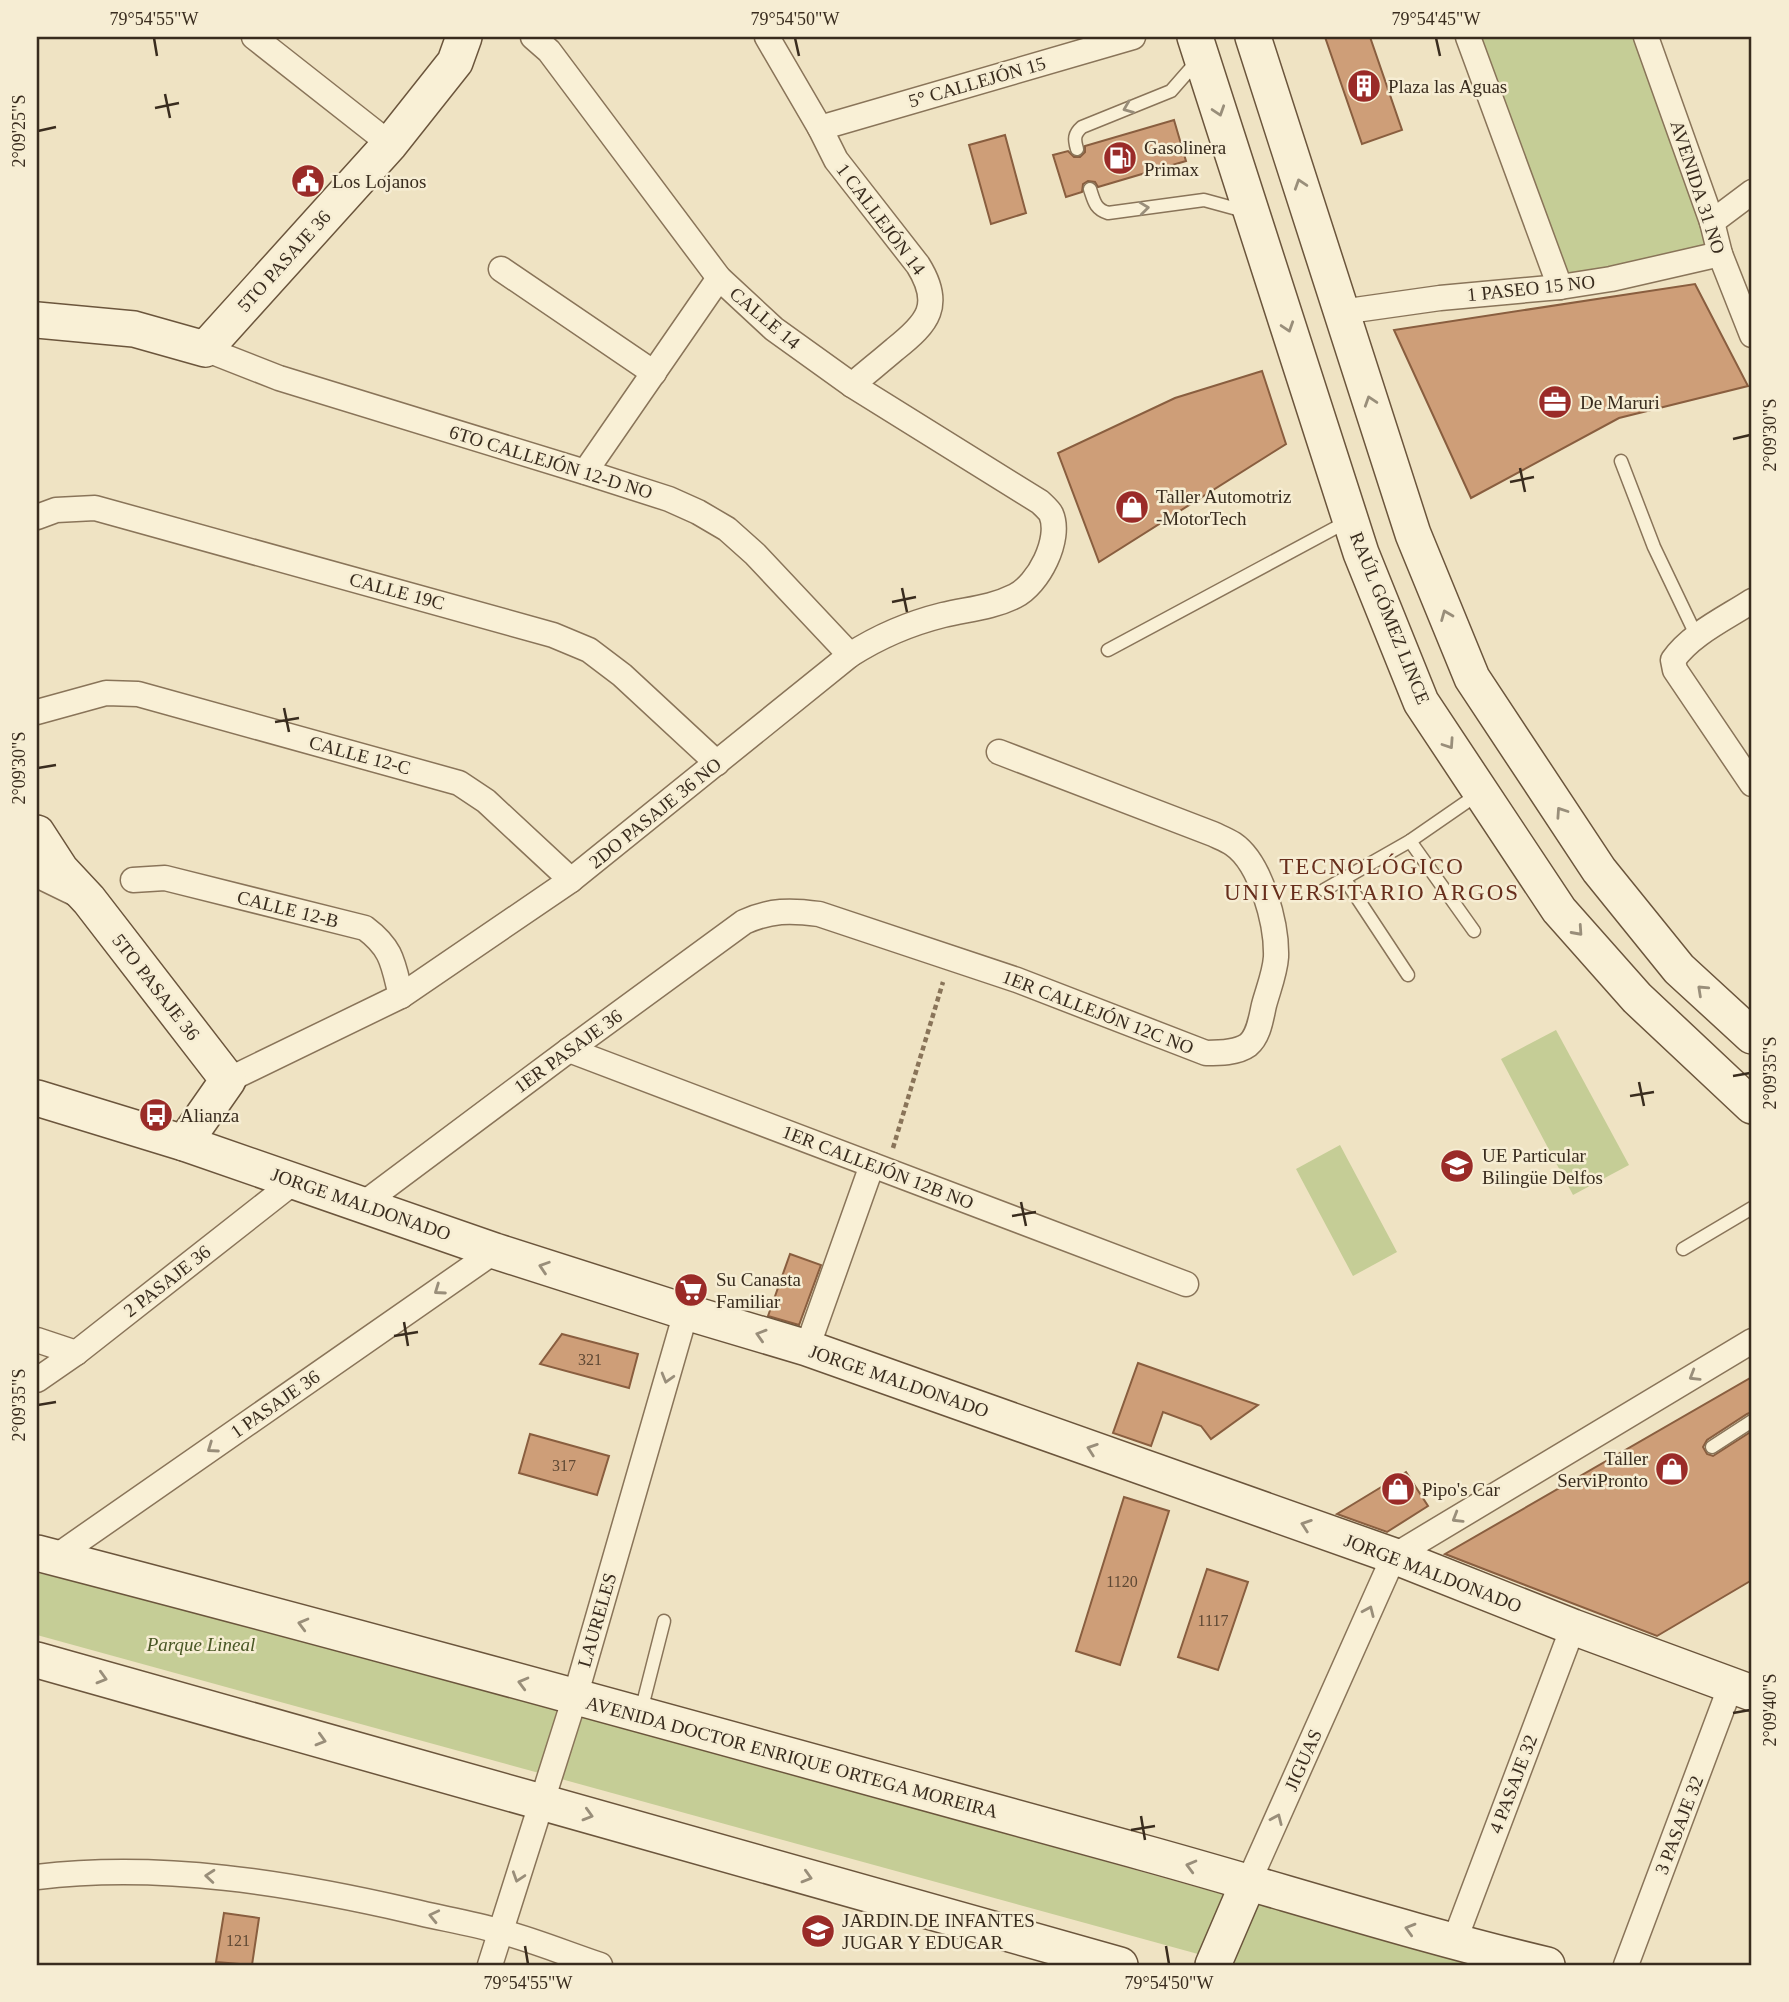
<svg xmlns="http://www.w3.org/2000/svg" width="1789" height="2002" font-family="Georgia,serif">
<rect width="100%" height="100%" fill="#efe3c3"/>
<!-- green -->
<g fill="#c5cd96">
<path d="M 1468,37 L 1645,37 L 1720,254 L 1560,287 Z"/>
<path d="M 1556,1030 L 1629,1165 L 1573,1195 L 1501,1059 Z"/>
<path d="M 1340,1145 L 1397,1252 L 1353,1276 L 1296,1169 Z"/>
<path d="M 37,1573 L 192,1606 L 1475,1965 L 1238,1965 L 37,1635 Z"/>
</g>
<!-- building -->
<g fill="#ce9e78" stroke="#895e3f" stroke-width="2">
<path d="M 1325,37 L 1370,37 L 1402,130 L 1362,144 Z"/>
<path d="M 1174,120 L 1186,161 L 1098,187 L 1095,182 L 1088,181 L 1083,184 L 1082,192 L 1066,197 L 1053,155 L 1068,151 L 1074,157 L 1080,157 L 1085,152 L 1085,146 Z"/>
<path d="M 1005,135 L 1026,213 L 991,224 L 969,145 Z"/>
<path d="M 1695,284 L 1748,386 L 1619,418 L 1471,498 L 1394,330 Z"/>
<path d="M 1262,371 L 1286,444 L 1099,562 L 1058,453 L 1175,398 Z"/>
<path d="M 790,1254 L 821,1265 L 799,1325 L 768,1316 Z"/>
<path d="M 562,1334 L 638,1354 L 629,1388 L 540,1364 Z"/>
<path d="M 1138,1363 L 1258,1405 L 1211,1439 L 1201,1426 L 1163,1412 L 1151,1446 L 1113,1433 Z"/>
<path d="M 1752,1377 L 1752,1412 L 1747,1414 L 1707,1440 L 1703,1447 L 1707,1454 L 1713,1456 L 1752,1431 L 1752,1580 L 1657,1636 L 1445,1554 Z"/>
<path d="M 530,1434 L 609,1456 L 597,1495 L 519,1473 Z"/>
<path d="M 1406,1472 L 1428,1506 L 1387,1532 L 1337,1514 Z"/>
<path d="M 1124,1497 L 1169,1511 L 1120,1665 L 1076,1651 Z"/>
<path d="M 1207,1569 L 1248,1582 L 1218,1670 L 1178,1657 Z"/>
<path d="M 224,1913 L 259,1918 L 252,1965 L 216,1962 Z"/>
</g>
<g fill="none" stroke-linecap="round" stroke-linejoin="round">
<!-- lane casing -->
<g stroke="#897459" stroke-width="15">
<g id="lane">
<path d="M 1077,149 C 1074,139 1074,134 1082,127 L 1171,91 L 1199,59"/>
<path d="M 1090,189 C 1094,201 1095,209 1108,213 L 1204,200 L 1248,212"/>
<path d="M 1621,461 L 1654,547 L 1697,637"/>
<path d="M 1108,650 L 1350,520"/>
<path d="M 1410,841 L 1474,931"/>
<path d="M 1344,878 L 1408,975"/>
<path d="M 1324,890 L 1410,841 L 1478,794"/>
<path d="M 1683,1249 L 1752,1208"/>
<path d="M 1712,1447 L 1752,1421"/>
<path d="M 641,1711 L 664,1621"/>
</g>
</g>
<!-- street casing -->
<g stroke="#897459" stroke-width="27">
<g id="street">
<path d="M 254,37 L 390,144"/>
<path d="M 767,37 L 820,128 L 836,160 L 918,265 C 943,305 928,323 895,349 C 881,361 866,373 852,385"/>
<path d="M 1468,37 L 1560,287"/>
<path d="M 1646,37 L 1712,222 L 1720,254 L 1752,335"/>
<path d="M 820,128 L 1133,37"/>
<path d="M 1712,222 L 1752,192"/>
<path d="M 501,269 L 654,373"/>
<path d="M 1341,312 L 1440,298 L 1560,287 L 1611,279 L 1720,254"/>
<path d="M 205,349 L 279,378 L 585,472 L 669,499 L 698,512 L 727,529 L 755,554 L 850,655"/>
<path d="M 585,472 L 719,278"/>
<path d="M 37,517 L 56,510 L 95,508 L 553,635 L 589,650 L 622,675 L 717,763"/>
<path d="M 1752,601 C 1726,618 1691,634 1673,660 L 1675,670 L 1752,784"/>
<path d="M 37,712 L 106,693 L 138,694 L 459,783 L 486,801 L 571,880"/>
<path d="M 37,875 L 76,894"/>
<path d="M 133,880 L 165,878 L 365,928 C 393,949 393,964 401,996"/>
<path d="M 569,1050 L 1186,1284"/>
<path d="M 228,1080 L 401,996 L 571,880 L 850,655 C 878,637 911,623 943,615 C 968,609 991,608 1015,596 C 1038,585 1062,539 1051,514 C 1049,510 1043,505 1040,502 L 852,385 L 774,329 L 719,278 L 549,51 L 533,37"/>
<path d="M 363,1204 L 569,1050 L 744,922 C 771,910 790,910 819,914 L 1017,980 L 1206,1053 C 1219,1053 1237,1053 1248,1045 C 1259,1036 1261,1018 1264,1005 C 1268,990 1275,973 1276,957 C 1277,924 1261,863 1233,844 C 1227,840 1219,837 1213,834 L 999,752"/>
<path d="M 37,1340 L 76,1353"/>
<path d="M 807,1348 L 872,1165"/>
<path d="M 37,1380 L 76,1353 L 295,1181"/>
<path d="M 54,1558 L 495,1251"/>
<path d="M 37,1877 C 162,1862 289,1883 411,1911 C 440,1918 470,1923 499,1931 C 533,1940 567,1954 600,1965"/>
<path d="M 1249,1881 L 1394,1556 L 1752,1341"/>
<path d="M 1454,1942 L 1573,1627"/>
<path d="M 490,1965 L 575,1697 L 686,1312"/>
<path d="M 1626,1965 L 1731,1685"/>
</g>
</g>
<!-- secondary casing -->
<g stroke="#6b553c" stroke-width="38">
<g id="secondary">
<path d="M 1195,37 L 1361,553 L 1421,702 L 1559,910 L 1637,998 L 1752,1106"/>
<path d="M 1253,37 L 1413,534 L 1472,678 L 1599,870 L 1679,969 L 1752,1036"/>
<path d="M 37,320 L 134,329 L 205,349 L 390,144 L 455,62 L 464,37"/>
<path d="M 37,833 L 61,870 L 89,900 L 228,1080 L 184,1143"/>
<path d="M 37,1098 L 184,1143 L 495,1251 L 686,1312 L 807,1348 L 1394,1556 L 1573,1627 L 1752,1693"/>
<path d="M 37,1553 C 407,1649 776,1752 1145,1853 C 1279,1890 1412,1933 1547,1965"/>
<path d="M 37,1660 L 1120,1965"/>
<path d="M 1213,1965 L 1249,1881"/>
</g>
</g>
<!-- path -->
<path stroke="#897459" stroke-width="4.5" stroke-dasharray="5 3.5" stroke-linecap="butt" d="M 893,1148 L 943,982"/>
<!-- lane -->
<use href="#lane" stroke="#f9f0d6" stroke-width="12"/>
<!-- street -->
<use href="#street" stroke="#f9f0d6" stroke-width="24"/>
<!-- secondary -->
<use href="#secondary" stroke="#f9f0d6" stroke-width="35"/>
</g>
<!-- one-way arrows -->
<defs><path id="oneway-chevron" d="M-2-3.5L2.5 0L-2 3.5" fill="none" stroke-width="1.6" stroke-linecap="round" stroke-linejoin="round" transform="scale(1.75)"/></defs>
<g stroke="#998e7a">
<use href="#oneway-chevron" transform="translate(1128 108) rotate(158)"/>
<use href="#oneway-chevron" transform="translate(1219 111) rotate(72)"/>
<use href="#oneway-chevron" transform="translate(1300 184) rotate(-108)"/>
<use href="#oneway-chevron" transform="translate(1144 208) rotate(-7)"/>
<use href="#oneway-chevron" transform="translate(1288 327) rotate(72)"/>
<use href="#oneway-chevron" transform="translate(1370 401) rotate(-108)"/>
<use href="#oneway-chevron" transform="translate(1446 615) rotate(-112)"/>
<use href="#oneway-chevron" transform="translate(1449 744) rotate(56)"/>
<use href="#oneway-chevron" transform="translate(1561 812) rotate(-124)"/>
<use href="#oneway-chevron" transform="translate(1578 931) rotate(48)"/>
<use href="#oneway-chevron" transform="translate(1702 990) rotate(-137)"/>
<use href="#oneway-chevron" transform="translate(544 1267) rotate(-162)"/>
<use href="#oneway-chevron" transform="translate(439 1290) rotate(145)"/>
<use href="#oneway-chevron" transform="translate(761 1335) rotate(-163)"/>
<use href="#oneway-chevron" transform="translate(1694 1376) rotate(149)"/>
<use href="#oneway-chevron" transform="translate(667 1378) rotate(106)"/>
<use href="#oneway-chevron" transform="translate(212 1448) rotate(145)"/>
<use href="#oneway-chevron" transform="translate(1092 1449) rotate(-161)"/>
<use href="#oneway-chevron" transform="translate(1457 1518) rotate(149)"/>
<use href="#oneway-chevron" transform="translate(1306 1525) rotate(-161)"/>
<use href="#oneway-chevron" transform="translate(1369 1611) rotate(-66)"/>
<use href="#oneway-chevron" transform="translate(303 1624) rotate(-165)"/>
<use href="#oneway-chevron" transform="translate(102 1678) rotate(16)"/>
<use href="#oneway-chevron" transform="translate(523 1683) rotate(-165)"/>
<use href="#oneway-chevron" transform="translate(321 1740) rotate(16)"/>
<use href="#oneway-chevron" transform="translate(588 1815) rotate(16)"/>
<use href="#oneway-chevron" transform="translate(1277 1819) rotate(-66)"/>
<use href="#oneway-chevron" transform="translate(1191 1866) rotate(-165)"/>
<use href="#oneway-chevron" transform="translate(210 1876) rotate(-175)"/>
<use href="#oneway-chevron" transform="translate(518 1877) rotate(108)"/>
<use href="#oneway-chevron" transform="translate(807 1877) rotate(16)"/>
<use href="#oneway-chevron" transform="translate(434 1916) rotate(-167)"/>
<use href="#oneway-chevron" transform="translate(1410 1929) rotate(-164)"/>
</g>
<!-- ticks -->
<path fill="none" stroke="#392c1e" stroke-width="2.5" d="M 154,38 L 157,56M 795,38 L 799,56M 1436,38 L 1440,56M 165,94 L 170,118M 155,108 L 179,103M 38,131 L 56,127M 1733,439 L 1750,435M 1520,468 L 1525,492M 1510,482 L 1534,477M 902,588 L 907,612M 892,602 L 916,597M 284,708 L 289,732M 275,722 L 299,718M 38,768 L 56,765M 1733,1076 L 1750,1073M 1639,1082 L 1644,1106M 1630,1096 L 1654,1092M 1021,1202 L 1026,1226M 1012,1216 L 1036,1212M 404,1322 L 408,1346M 394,1336 L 418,1332M 38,1405 L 56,1402M 1733,1713 L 1750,1710M 1141,1816 L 1145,1840M 1131,1830 L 1155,1826M 525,1946 L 528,1964M 1166,1946 L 1169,1964"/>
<!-- icons -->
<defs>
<g id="building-disc" transform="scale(1.75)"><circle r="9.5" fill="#9a2b28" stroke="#f6edd3"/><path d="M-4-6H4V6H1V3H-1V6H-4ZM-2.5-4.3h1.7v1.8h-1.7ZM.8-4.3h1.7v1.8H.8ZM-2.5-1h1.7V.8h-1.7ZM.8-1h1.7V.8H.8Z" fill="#fff"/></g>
<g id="fuel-disc" transform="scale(1.75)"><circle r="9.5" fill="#9a2b28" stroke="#f6edd3"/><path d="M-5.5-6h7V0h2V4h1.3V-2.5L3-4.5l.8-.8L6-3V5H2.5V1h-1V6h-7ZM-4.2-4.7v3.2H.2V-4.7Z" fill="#fff"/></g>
<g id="civic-disc" transform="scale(1.75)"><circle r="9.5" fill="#9a2b28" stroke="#f6edd3"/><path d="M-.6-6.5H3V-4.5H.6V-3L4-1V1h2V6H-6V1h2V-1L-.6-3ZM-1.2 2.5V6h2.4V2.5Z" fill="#fff"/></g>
<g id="office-disc" transform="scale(1.75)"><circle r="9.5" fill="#9a2b28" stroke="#f6edd3"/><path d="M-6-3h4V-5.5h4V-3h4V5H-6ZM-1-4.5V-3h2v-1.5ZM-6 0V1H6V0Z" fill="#fff"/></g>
<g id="shop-disc" transform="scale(1.75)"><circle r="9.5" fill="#9a2b28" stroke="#f6edd3"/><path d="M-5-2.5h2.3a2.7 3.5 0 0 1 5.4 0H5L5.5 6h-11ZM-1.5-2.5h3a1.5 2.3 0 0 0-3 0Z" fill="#fff"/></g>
<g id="bus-disc" transform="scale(1.75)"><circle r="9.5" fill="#9a2b28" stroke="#f6edd3"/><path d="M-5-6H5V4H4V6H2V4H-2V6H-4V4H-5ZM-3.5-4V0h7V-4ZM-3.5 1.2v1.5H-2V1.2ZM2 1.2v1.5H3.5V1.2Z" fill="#fff"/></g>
<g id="school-disc" transform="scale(1.75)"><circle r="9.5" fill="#9a2b28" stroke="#f6edd3"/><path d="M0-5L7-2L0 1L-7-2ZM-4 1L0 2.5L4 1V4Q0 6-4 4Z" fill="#fff"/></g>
<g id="supermarket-disc" transform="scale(1.75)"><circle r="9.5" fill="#9a2b28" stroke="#f6edd3"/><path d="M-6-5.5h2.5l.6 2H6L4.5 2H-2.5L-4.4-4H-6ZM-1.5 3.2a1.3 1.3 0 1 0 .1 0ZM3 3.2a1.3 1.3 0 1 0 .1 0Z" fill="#fff"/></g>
</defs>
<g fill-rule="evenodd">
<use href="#building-disc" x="1364" y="86"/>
<use href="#fuel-disc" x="1120" y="158"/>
<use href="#civic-disc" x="308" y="181"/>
<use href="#office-disc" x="1555" y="402"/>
<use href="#shop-disc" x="1132" y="507"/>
<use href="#bus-disc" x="156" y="1115"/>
<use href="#school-disc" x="1457" y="1166"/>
<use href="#supermarket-disc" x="691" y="1290"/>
<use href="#shop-disc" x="1672" y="1469"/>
<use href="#shop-disc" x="1398" y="1489"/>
<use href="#school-disc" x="818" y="1931"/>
</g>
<g text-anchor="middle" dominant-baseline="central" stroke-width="5" stroke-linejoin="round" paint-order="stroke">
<!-- number labels -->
<g font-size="16" fill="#5e4834">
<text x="590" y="1359">321</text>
<text x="564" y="1465">317</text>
<text x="1122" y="1581">1120</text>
<text x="1213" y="1620">1117</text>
<text x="238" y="1940">121</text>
</g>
<!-- street labels -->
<g font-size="19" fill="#392c1e" stroke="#f6edd3">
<text transform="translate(977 82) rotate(-16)">5° CALLEJÓN 15</text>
<text transform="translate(1698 187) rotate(72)">AVENIDA 31 NO</text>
<text transform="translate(881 219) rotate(53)">1 CALLEJÓN 14</text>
<text transform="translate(284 261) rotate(-48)">5TO PASAJE 36</text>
<text transform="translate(1531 288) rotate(-6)">1 PASEO 15 NO</text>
<text transform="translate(765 318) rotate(40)">CALLE 14</text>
<text transform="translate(551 462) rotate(17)">6TO CALLEJÓN 12-D NO</text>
<text transform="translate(397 591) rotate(15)">CALLE 19C</text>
<text transform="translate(1390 618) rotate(68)">RAÚL GÓMEZ LINCE</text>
<text transform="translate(360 755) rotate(15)">CALLE 12-C</text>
<text transform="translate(655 813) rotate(-39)">2DO PASAJE 36 NO</text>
<text transform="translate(288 909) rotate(14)">CALLE 12-B</text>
<text transform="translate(156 987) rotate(52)">5TO PASAJE 36</text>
<text transform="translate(1098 1012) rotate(21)">1ER CALLEJÓN 12C NO</text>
<text transform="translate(568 1051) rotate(-36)">1ER PASAJE 36</text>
<text transform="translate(878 1167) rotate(21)">1ER CALLEJÓN 12B NO</text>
<text transform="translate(361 1204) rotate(19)">JORGE MALDONADO</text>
<text transform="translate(167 1281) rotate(-38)">2 PASAJE 36</text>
<text transform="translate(899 1381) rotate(19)">JORGE MALDONADO</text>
<text transform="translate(275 1404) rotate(-35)">1 PASAJE 36</text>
<text transform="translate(1433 1573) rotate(21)">JORGE MALDONADO</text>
<text transform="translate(597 1620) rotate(-74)">LAURELES</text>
<text transform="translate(792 1757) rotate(15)">AVENIDA DOCTOR ENRIQUE ORTEGA MOREIRA</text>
<text transform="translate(1303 1760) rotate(-66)">JIGUAS</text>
<text transform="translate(1513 1784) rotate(-69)">4 PASAJE 32</text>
<text transform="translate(1679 1825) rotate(-69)">3 PASAJE 32</text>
</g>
<!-- poi labels -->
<g font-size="19" fill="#392c1e" stroke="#f6edd3" text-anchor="start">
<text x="1388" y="86">Plaza las Aguas</text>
<text x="1144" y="147">Gasolinera<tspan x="1144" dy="22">Primax</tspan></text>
<text x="332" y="181">Los Lojanos</text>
<text x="1580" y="402">De Maruri</text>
<text x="1156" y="496">Taller Automotriz<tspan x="1156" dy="22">-MotorTech</tspan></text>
<text x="180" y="1115">Alianza</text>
<text x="1482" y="1155">UE Particular<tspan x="1482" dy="22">Bilingüe Delfos</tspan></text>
<text x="716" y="1279">Su Canasta<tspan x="716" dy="22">Familiar</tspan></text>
<text x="1648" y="1458" text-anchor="end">Taller<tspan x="1648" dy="22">ServiPronto</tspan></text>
<text x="1422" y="1489">Pipo's Car</text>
<text x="842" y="1920">JARDIN DE INFANTES<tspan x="842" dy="22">JUGAR Y EDUCAR</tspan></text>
</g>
<!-- park labels -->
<g font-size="19" font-style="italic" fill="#485624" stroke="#f6edd3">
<text x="201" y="1644">Parque Lineal</text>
</g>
<!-- quarter labels -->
<g font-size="23" letter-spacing="2" fill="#672e1c" stroke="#f6edd3">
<text x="1372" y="866">TECNOLÓGICO<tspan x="1372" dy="26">UNIVERSITARIO ARGOS</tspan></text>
</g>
</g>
<!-- border -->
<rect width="1789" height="2002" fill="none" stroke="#f6edd3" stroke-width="77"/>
<rect x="38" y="38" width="1712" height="1926" fill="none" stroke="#392c1e" stroke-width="2.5"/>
<g font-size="18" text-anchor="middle" fill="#392c1e">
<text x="154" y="25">79°54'55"W</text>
<text x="795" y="25">79°54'50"W</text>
<text x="1436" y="25">79°54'45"W</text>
<text transform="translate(19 131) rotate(-90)" y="6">2°09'25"S</text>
<text transform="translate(1770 435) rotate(-90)" y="6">2°09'30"S</text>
<text transform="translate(19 768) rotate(-90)" y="6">2°09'30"S</text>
<text transform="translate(1770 1073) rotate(-90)" y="6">2°09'35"S</text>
<text transform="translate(19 1405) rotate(-90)" y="6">2°09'35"S</text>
<text transform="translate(1770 1710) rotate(-90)" y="6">2°09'40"S</text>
<text x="528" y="1989">79°54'55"W</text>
<text x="1169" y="1989">79°54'50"W</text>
</g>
</svg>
